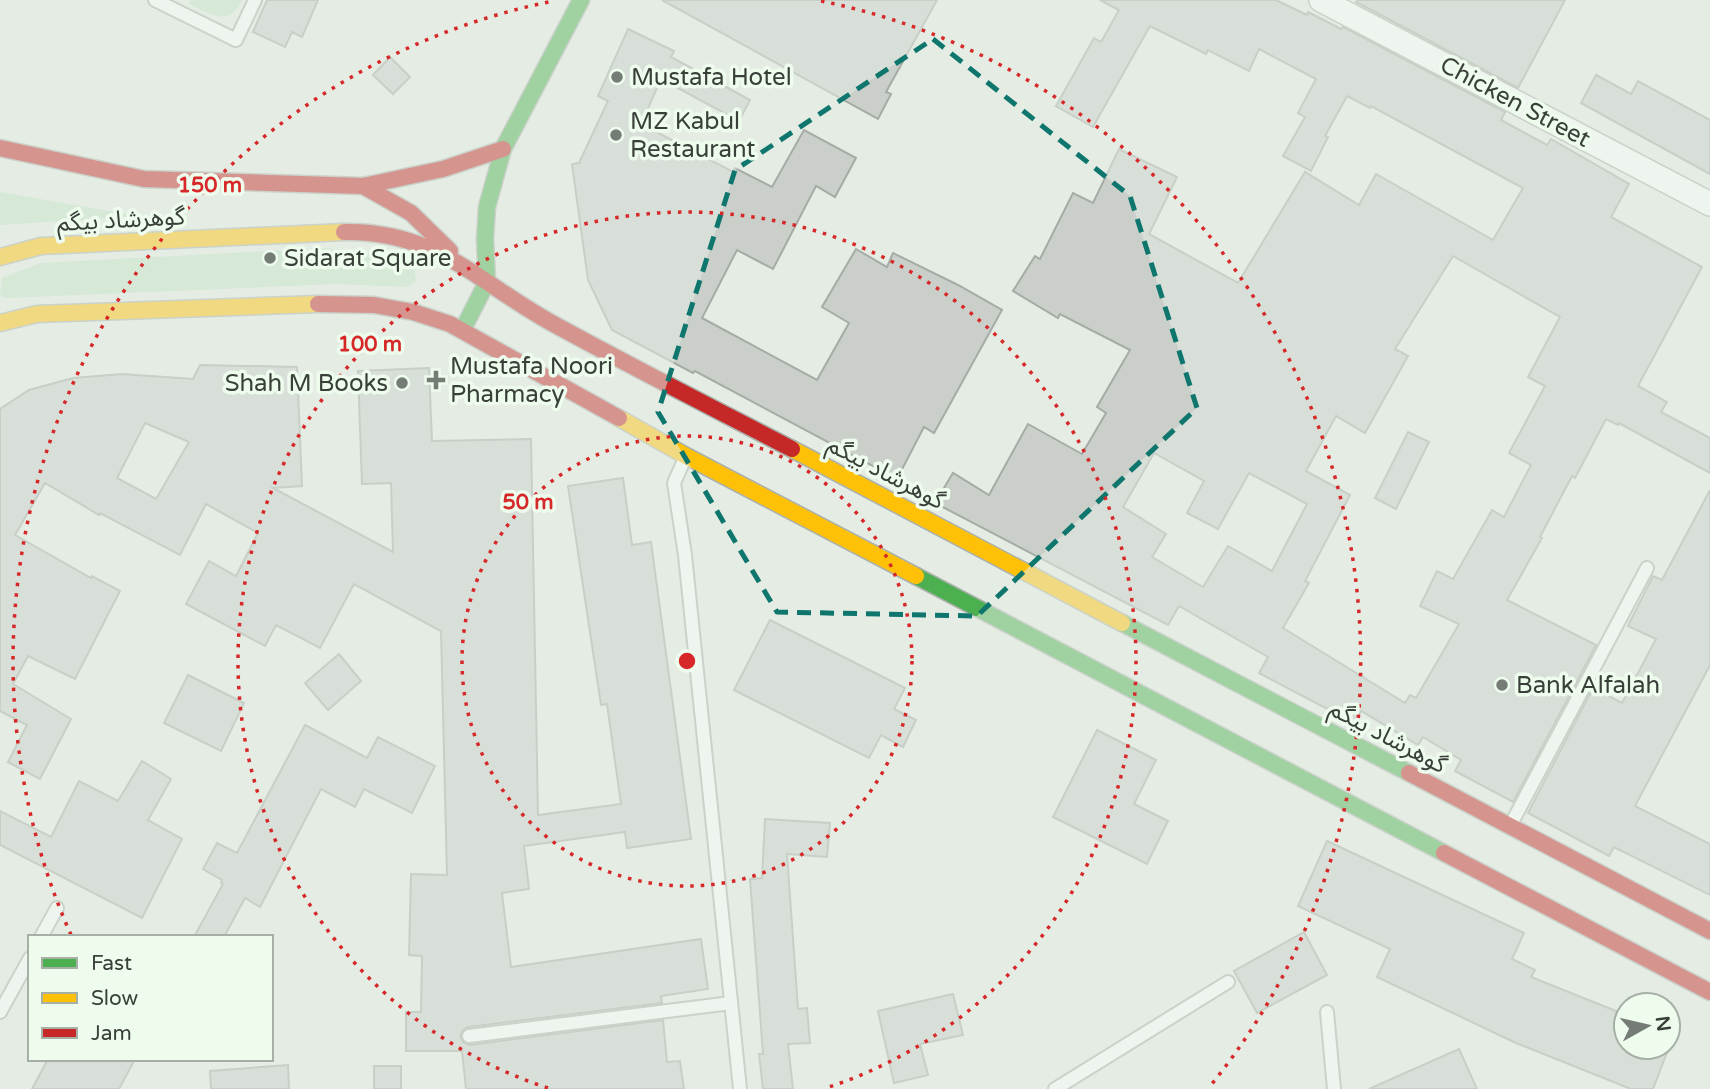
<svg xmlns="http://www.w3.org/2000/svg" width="1710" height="1089" font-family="'Varela Round','Noto Sans Arabic',sans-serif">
<rect width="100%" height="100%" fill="#e4ece4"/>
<!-- green -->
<g fill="#c5e2c6">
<path d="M 191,0 L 242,0 C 229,28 210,14 189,4 Z"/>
<path d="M 0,192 L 138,216 L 0,225 Z"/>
<path d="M 326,248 C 357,251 385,255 414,267 L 416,281 L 407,287 L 336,284 L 6,298 L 0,295 L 2,278 L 41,263 Z"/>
</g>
<!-- building -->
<g fill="#cacfca" stroke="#a5aba5" stroke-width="2" fill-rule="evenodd">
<path d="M 267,0 L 318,0 L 302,37 L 292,32 L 285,47 L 253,32 Z"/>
<path d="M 662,0 L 937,0 L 886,92 L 891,94 L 878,119 Z"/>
<path d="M 1100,0 L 1276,0 L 1307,15 L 1308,12 L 1341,29 L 1343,27 L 1505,112 L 1501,120 L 1547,145 L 1551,139 L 1629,184 L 1611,217 L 1702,267 L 1638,386 L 1667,402 L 1661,412 L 1710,438 L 1710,473 L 1619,423 L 1618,425 L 1606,419 L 1575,478 L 1572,476 L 1540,537 L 1542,538 L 1507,600 L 1596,645 L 1513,802 L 1455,771 L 1461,760 L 1423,737 L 1418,745 L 1361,711 L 1354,723 L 1259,673 L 1268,657 L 1179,606 L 1168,625 L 935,503 L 953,473 L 989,495 L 1028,424 L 1082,454 L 1106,413 L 1097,407 L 1130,350 L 1060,314 L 1058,318 L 1013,291 L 1035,256 L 1040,259 L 1073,193 L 1093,203 L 1119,149 L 1177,177 L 1149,234 L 1238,283 L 1305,172 L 1359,205 L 1376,174 L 1493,240 L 1523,188 L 1371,106 L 1370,108 L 1347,96 L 1325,136 L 1328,137 L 1311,171 L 1283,156 L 1305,117 L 1298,113 L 1316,79 L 1259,49 L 1249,71 L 1208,50 L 1206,54 L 1150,26 L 1093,127 L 1056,106 L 1094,38 L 1101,42 L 1119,10 ZM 1453,256 L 1560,317 L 1528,377 L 1545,386 L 1509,453 L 1531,465 L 1504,517 L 1492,510 L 1453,579 L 1437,571 L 1420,606 L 1459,624 L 1416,698 L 1410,695 L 1405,703 L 1283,628 L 1309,583 L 1305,581 L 1350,495 L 1306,471 L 1336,416 L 1365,433 L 1408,356 L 1395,349 ZM 1154,453 L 1204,481 L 1187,513 L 1218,529 L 1249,473 L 1307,504 L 1272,571 L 1228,546 L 1203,587 L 1152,557 L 1166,534 L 1123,507 Z"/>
<path d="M 1357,0 L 1565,0 L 1518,88 L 1356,2 Z"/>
<path d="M 628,29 L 674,51 L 671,57 L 750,100 L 739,121 L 661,79 L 641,124 L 733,172 L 735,168 L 772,187 L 804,130 L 856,158 L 835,197 L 816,186 L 773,269 L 737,250 L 702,318 L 817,380 L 849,323 L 822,307 L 856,249 L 887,267 L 893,253 L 958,285 L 1002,310 L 934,433 L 924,427 L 897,479 L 695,371 L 693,373 L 612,330 L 588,280 L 572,164 L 579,163 L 608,101 L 598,96 Z"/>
<path d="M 390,57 L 410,77 L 393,94 L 373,75 Z"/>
<path d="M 1596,75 L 1631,94 L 1638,81 L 1710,120 L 1710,174 L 1581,103 Z"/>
<path d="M 200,365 L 297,367 L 302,486 L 273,488 L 393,552 L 391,483 L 362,484 L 358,371 L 429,368 L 432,441 L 531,439 L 538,815 L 621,804 L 607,704 L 601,705 L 568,486 L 623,478 L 632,545 L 651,542 L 691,839 L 627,848 L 625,832 L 524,846 L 529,889 L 502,893 L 511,967 L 701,939 L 708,989 L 661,996 L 662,1003 L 468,1027 L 463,1030 L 460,1036 L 463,1042 L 470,1045 L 663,1020 L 667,1062 L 680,1061 L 684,1089 L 466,1089 L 462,1051 L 406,1051 L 406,1012 L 421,1012 L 422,956 L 409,955 L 411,874 L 447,875 L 441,631 L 354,584 L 320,648 L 276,625 L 265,646 L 186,604 L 209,561 L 236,576 L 258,533 L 206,504 L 180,555 L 100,513 L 99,515 L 45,483 L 15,535 L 91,578 L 92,576 L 120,591 L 75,679 L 28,656 L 13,684 L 71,719 L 40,779 L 8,762 L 27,725 L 0,711 L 0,409 L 29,390 L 73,378 L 122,374 L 193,379 ZM 145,423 L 189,442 L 156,499 L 117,478 Z"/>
<path d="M 1408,432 L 1429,442 L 1396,509 L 1375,498 Z"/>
<path d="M 1710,490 L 1710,665 L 1635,806 L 1710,844 L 1710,895 L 1614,847 L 1609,856 L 1528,813 L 1593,688 L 1622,703 L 1656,639 L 1628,626 L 1653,576 L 1662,580 Z"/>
<path d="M 770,620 L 905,688 L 894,709 L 916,720 L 903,747 L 881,735 L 869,758 L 734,690 Z"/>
<path d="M 339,654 L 361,681 L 328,710 L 305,683 Z"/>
<path d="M 188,675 L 244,703 L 221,751 L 164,723 Z"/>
<path d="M 305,725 L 367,758 L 378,737 L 435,766 L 412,813 L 364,789 L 355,807 L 321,789 L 260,907 L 245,898 L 224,937 L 194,937 L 223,884 L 221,883 L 222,880 L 203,869 L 217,843 L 237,853 Z"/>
<path d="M 1097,730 L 1156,760 L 1134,804 L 1168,821 L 1147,864 L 1053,817 Z"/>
<path d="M 142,761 L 171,779 L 148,820 L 182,839 L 142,918 L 0,845 L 0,811 L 51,837 L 79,781 L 118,801 Z"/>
<path d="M 765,819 L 830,823 L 827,857 L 787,854 L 798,1009 L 807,1008 L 810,1043 L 788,1044 L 793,1089 L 763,1089 L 759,1054 L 763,1054 L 750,879 L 762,878 Z"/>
<path d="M 1327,841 L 1524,933 L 1512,959 L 1535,970 L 1531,977 L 1626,1015 L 1626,1047 L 1668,1047 L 1668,1032 L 1674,1034 L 1653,1089 L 1631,1089 L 1516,1043 L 1377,977 L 1390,949 L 1298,906 Z"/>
<path d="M 1304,932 L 1327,975 L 1257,1013 L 1234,971 Z"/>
<path d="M 953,994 L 963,1035 L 920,1044 L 928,1075 L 894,1083 L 878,1011 Z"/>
<path d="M 1459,1049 L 1477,1089 L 1369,1089 Z"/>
<path d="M 48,1059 L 135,1059 L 119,1089 L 32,1089 Z"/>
<path d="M 288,1065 L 289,1089 L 211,1089 L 210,1071 Z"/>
<rect x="374" y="1066" width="27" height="23"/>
</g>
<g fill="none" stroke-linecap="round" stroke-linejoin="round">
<!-- lane casing -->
<g stroke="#abb1ab" stroke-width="16">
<g id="lane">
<path d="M 155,0 L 236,40 L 255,0"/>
<path d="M 685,458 L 674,483 L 685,555 L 740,1089"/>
<path d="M 1510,826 L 1647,568"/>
<path d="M 41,937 L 57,908"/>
<path d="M 0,1012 L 30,958"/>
<path d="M 1327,1012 L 1334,1089"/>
<path d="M 469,1036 L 731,1003"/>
<path d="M 1055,1089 L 1228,982"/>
</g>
</g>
<!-- street casing -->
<g stroke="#abb1ab" stroke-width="26">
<path id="street" d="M 1321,0 L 1710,204"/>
</g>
<!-- fast casing -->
<g stroke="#abb1ab" stroke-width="19">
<g id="fast">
<path d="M 463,329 L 487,282 L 485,239 L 487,207 L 503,149 L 581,0"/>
<path d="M 916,576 L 1444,853"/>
<path d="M 1122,623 L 1409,773"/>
</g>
</g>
<!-- slow casing -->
<g stroke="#abb1ab" stroke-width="19">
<g id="slow">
<path d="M 0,257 L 41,246 L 344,232"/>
<path d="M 0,323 L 37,314 L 318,304"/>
<path d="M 619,418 L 686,456 L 916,576"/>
<path d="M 792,449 L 1122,623"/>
</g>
</g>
<!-- jam casing -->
<g stroke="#abb1ab" stroke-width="19">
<g id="jam">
<path d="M 0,148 L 144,179 L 363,186 L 443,169 L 503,149"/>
<path d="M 363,186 L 411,213 L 450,251"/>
<path d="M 344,232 C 435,230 478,282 550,322 C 630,366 711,407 792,449"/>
<path d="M 318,304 L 374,305 L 413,312 L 450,324 L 619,418"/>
<path d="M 1409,773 L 1710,931"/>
<path d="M 1444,853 L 1710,992"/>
</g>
</g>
<!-- lane -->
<use href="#lane" stroke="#fbfcfb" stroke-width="12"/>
<!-- street -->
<use href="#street" stroke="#fbfcfb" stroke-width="23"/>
<!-- fast -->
<use href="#fast" stroke="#4caf50" stroke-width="16"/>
<!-- slow -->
<use href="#slow" stroke="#ffc107" stroke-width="16"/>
<!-- jam -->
<use href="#jam" stroke="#c62828" stroke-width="16"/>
</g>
<!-- marked area -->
<path d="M0 0H1710V1089H0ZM 933,39 L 1130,196 L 1197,408 L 977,616 L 777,612 L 658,412 L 735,170 Z" fill="#e4ece4" fill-opacity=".55" fill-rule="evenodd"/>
<path fill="none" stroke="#0f766e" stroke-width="5" stroke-dasharray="14 9" stroke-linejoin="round" d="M 933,39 L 1130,196 L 1197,408 L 977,616 L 777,612 L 658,412 L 735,170 Z"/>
<!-- distance rings -->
<g fill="none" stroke="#d62828" stroke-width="3.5" stroke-dasharray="3.5 7">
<circle cx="687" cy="661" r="225"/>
<path d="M548 1088A449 449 0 1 1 826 1088"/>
<path d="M71 935A674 674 0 0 1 553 1M821 1A674 674 0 0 1 1211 1085"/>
</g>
<!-- markers -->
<g fill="#757c75" stroke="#eefcee" stroke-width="2.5">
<circle cx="617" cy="77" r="7"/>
<circle cx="616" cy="135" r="7"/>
<circle cx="270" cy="258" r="7"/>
<path d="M432.5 369.5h7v7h7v7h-7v7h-7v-7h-7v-7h7z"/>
<circle cx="402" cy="383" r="7"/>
<circle cx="1502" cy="685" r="7"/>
</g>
<g text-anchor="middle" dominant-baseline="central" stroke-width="7" stroke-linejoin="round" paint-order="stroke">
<!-- poi labels -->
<g font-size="24" fill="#393f39" stroke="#eefcee" text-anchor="start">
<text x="631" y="77">Mustafa Hotel</text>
<text x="630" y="121">MZ Kabul<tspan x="630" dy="28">Restaurant</tspan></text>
<text x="284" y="258">Sidarat Square</text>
<text x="450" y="366">Mustafa Noori<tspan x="450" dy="28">Pharmacy</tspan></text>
<text x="388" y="383" text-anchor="end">Shah M Books</text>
<text x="1516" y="685">Bank Alfalah</text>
</g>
<!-- street labels -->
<g font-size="24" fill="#393f39" stroke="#eefcee">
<text transform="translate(1515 102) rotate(28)">Chicken Street</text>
<text transform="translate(121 220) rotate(-3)">گوهرشاد بیگم</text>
<text transform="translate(886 473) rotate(28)">گوهرشاد بیگم</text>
<text transform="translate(1388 737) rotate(28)">گوهرشاد بیگم</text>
</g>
</g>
<circle cx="687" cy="661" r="10" fill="#d62828" stroke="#eefcee" stroke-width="3.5"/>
<g font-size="21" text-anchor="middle" font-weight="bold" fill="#d62828" stroke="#eefcee" stroke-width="7" stroke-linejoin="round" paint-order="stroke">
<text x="210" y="192">150 m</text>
<text x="370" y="351">100 m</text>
<text x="528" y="509">50 m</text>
</g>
<!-- legend -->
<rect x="28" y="935" width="245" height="126" fill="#eefcee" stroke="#a6b0a6" stroke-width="2"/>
<rect x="42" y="958" width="35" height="10" fill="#4caf50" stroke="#a6b0a6" stroke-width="2"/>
<text x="91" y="970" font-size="21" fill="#393f39">Fast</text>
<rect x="42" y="993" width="35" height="10" fill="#ffc107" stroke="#a6b0a6" stroke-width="2"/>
<text x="91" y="1005" font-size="21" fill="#393f39">Slow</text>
<rect x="42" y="1028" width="35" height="10" fill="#c62828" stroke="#a6b0a6" stroke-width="2"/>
<text x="91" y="1040" font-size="21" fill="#393f39">Jam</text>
<!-- north arrow -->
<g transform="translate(1647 1026) rotate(82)"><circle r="33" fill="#eefcee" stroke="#a6b0a6" stroke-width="2"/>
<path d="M0-5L12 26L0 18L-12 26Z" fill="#757c75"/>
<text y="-10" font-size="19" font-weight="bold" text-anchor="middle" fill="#393f39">N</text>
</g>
</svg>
